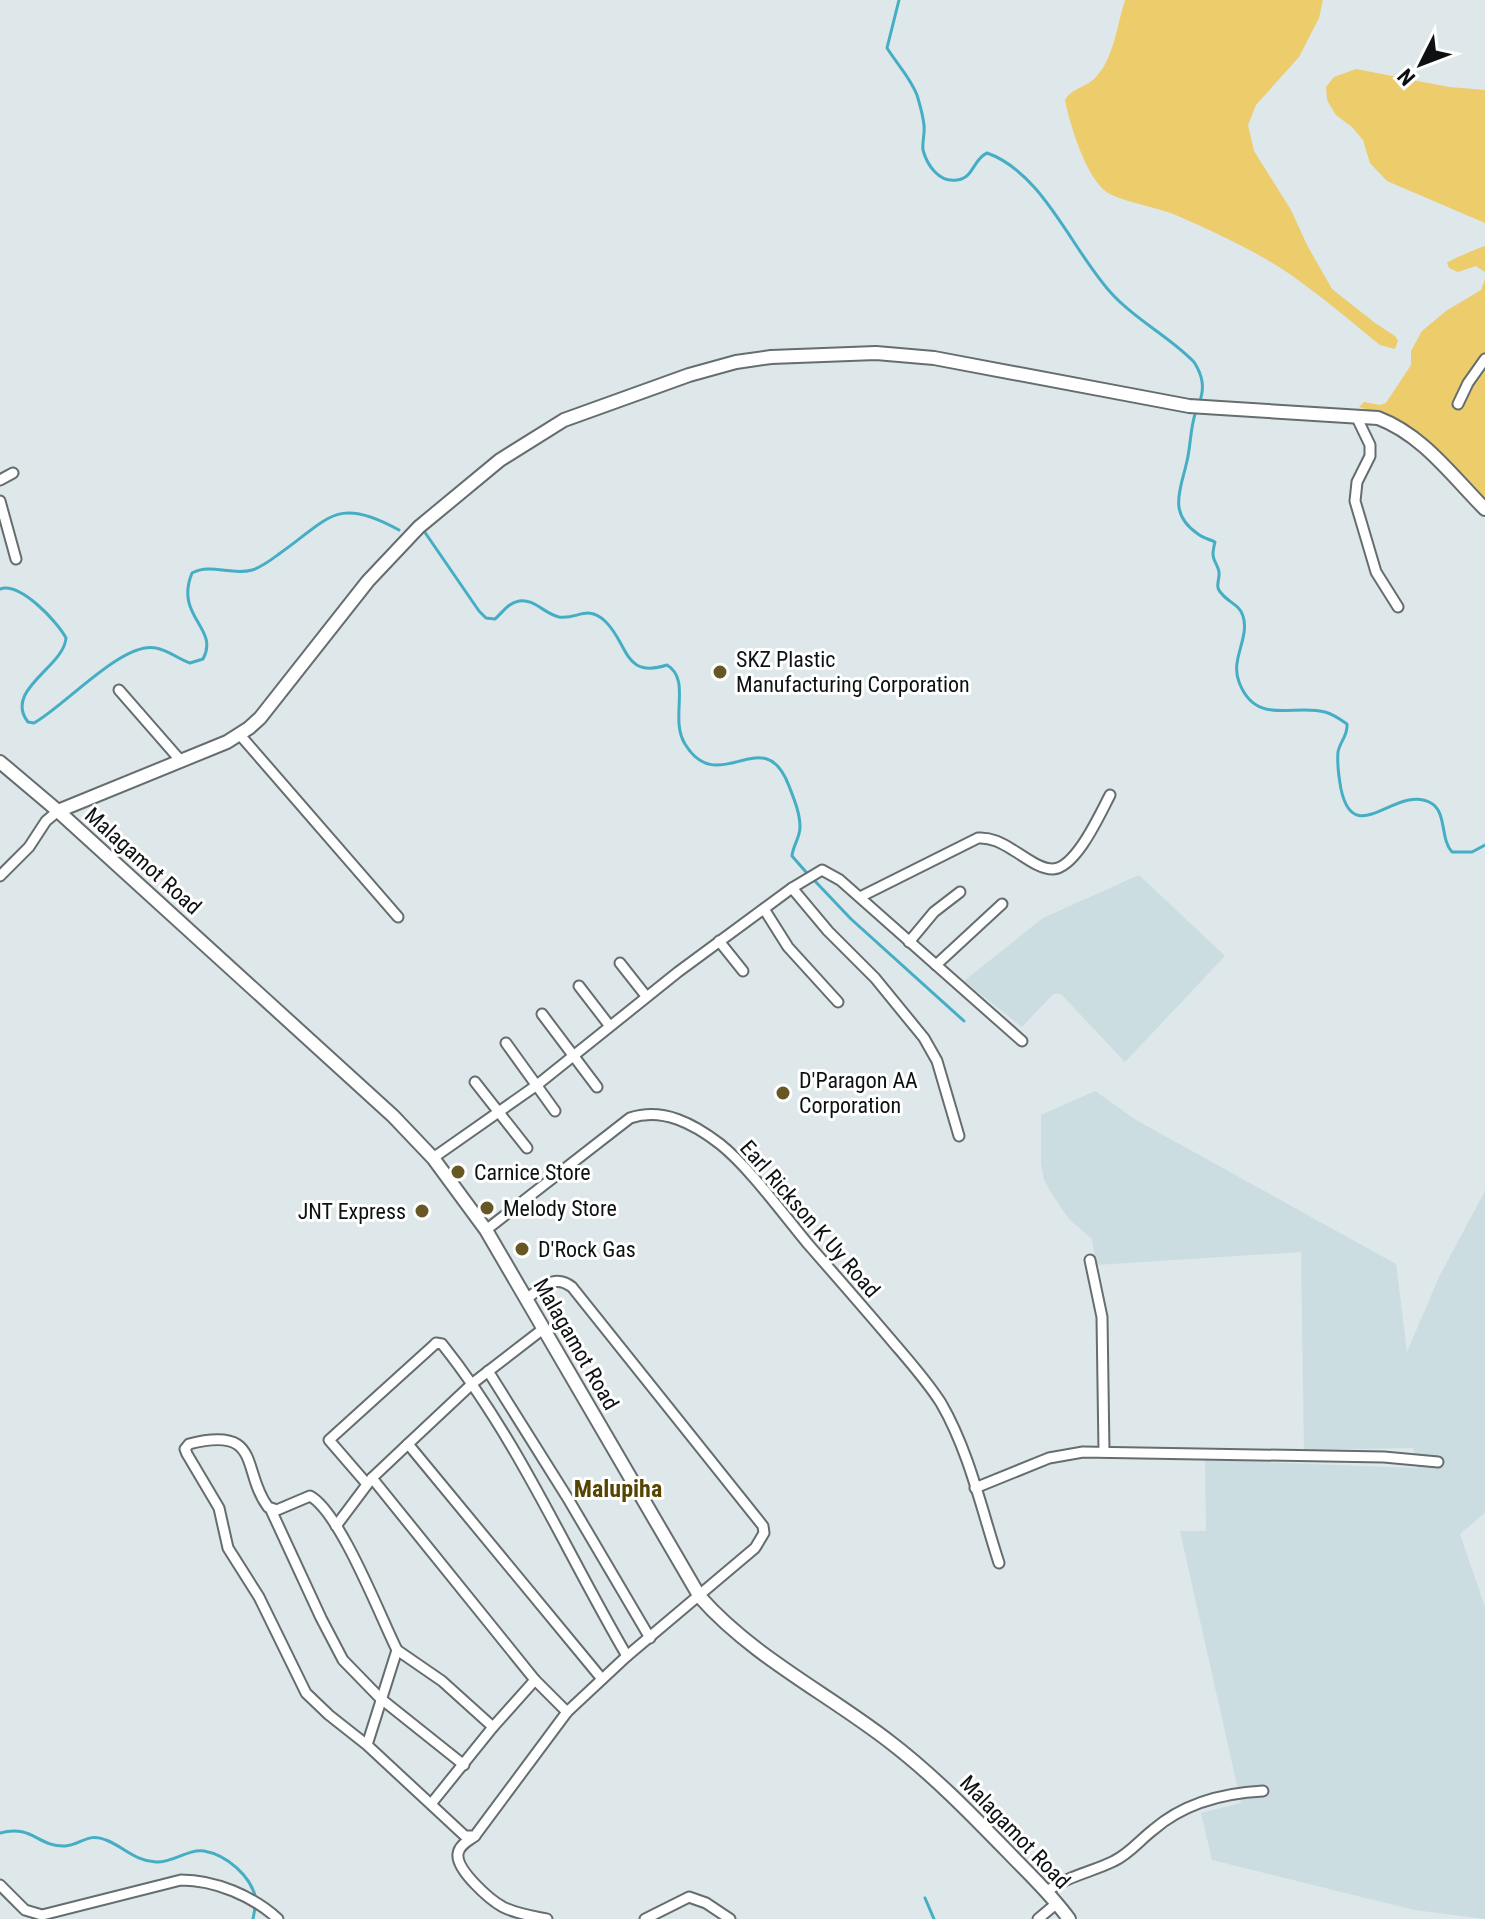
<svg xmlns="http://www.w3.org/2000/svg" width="1485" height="1919" font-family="'Roboto Condensed',sans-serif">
<rect width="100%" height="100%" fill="#dee7e9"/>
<!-- built -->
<g fill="#cbdde1">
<path d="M 1139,875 L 1225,956 L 1125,1062 L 1061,994 L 1053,994 L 1022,1027 L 964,981 L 1043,918 Z"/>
<path d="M 1095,1091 L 1136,1120 L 1396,1264 L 1407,1352 L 1439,1277 L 1485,1191 L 1485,1513 L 1460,1534 L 1485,1607 L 1485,1919 L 1414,1910 L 1212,1860 L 1201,1813 L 1241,1803 L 1180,1531 L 1206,1531 L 1205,1460 L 1418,1468 L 1413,1448 L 1304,1450 L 1301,1252 L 1096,1265 L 1092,1239 L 1069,1219 L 1052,1194 L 1044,1180 L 1041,1164 L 1041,1115 Z"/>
</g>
<!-- green -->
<g fill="#eccc6b">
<path d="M 1125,0 L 1323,0 L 1319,18 L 1299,57 L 1256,105 L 1248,125 L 1254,151 L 1291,210 L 1307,245 L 1332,289 L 1375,323 L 1395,336 L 1398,341 L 1395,349 L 1380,345 C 1353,323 1326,300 1298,280 C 1266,256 1215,232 1178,216 C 1159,207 1116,201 1104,190 C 1085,173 1070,125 1065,100 C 1072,88 1085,88 1095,78 C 1114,59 1117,25 1125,0 Z"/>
<path d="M 1356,69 L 1449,87 L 1485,90 L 1485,223 L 1387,181 L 1370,163 L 1363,140 L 1352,127 L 1336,115 L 1327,100 L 1326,87 L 1334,77 Z"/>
<path d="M 1485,246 L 1485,272 L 1476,266 L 1458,272 L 1449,268 L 1447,263 C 1452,259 1479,248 1485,246 Z"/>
<path d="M 1485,279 L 1485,500 L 1411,428 L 1393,418 L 1359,407 L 1364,402 L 1380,405 L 1386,403 L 1411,365 L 1411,351 L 1422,331 L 1446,311 L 1481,290 Z"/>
</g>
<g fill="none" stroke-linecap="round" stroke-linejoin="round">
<!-- stream -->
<g stroke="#45aec5" stroke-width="3">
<path d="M 899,0 L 887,48 C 897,64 910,77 917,95 C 920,105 923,115 924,125 C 925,134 922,142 923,150 C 927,165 939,183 957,180 C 974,178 973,159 987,153 C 1044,173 1073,253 1113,295 C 1137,321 1169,336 1194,362 C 1203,376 1205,388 1199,404"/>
<path d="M 1196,411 C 1190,428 1191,444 1187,461 C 1181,489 1167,513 1198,534 C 1203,538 1209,539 1215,542 C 1214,546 1213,550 1213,554 C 1213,561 1218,565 1219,572 C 1220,580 1214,587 1222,594 C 1228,602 1240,605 1243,616 C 1250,638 1230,659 1239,682 C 1256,727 1294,703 1325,712 C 1333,714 1340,719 1347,724 C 1348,736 1340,741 1338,752 C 1337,763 1339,778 1341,789 C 1354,851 1397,783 1431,803 C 1447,812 1440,839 1452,852 L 1472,852 L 1485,845"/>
<path d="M 424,531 L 479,611 L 486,618 L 495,619 C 503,612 508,603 519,601 C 533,598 545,614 559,617 C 577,620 587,604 605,621 C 629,644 623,679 667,665 C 692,680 669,718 685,744 C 719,800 764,719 789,786 C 794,799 800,813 800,827 C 800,838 793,845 792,856 L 806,872"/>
<path d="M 0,589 C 20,582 57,621 66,638 C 64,667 3,690 28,722 L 34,723 C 64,707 122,641 156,648 C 168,650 178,659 190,663 L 203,659 C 220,628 174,617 192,573 C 211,563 232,576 252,570 C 262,567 271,560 279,554 C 329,519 336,495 399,530"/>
<path d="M 813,879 L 851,919 L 964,1021"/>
<path d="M 0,1833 C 32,1824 38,1847 65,1846 C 81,1845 88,1832 106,1840 C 124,1847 135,1861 156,1862 C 173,1863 187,1849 204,1851 C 227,1855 251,1876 256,1899"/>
<path d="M 925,1898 L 934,1919"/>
<path d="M 253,1919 L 255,1908"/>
</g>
<!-- minor casing -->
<g stroke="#656d6f" stroke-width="13">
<g id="minor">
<path d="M 1458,404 L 1468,383 L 1485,359"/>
<path d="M 1356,416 L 1370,445 L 1370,456 L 1357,482 L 1355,501 L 1376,572 L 1398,607"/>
<path d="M 0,480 L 13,473"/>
<path d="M 0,501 L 16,559"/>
<path d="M 119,690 L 181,761"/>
<path d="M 240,735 L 398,917"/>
<path d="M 0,876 L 29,847 L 46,821 L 58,811"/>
<path d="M 792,888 L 828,931 L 875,978 L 924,1038 L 937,1061 L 959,1136"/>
<path d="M 860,897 L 978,838 C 991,837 1002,843 1013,850 C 1025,857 1039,869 1053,869 C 1076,868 1100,814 1110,795"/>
<path d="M 764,909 L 788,947 L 838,1002"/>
<path d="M 719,941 L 743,971"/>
<path d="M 909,942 L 934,912 L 960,892"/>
<path d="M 620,963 L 646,996"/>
<path d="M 936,965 L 1002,904"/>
<path d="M 579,986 L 609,1025"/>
<path d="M 542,1014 L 597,1087"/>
<path d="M 506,1043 L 555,1111"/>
<path d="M 475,1082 L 527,1148"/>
<path d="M 433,1158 L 537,1085 L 678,972 L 792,888 L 822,870 L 840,880 L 1022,1041"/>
<path d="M 486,1230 L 630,1118 C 663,1107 694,1124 720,1144 C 749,1167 783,1214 808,1244 C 836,1276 864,1308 892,1341 C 909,1361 927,1381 941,1403 C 969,1451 982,1511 999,1563"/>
<path d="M 1090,1260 L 1102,1317 L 1104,1452"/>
<path d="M 543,1329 L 473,1383 L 408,1444 L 602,1679"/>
<path d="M 488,1371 L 567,1497 L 650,1638"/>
<path d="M 372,1478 L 535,1680 L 567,1712"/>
<path d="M 367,1484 L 329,1440 L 434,1345 L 436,1343 L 442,1344 C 518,1439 566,1552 627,1656"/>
<path d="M 975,1488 L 1049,1458 L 1083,1452 L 1384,1457 L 1438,1462"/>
<path d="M 271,1510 L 321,1618 L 343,1660 L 380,1698 L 464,1765"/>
<path d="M 336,1526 L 372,1478 L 408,1444"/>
<path d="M 397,1650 L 442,1681 L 493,1727"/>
<path d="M 367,1745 L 397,1650 C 380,1616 340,1512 310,1496 L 277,1510 L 268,1507 C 241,1471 263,1425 189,1444 L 185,1449 L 187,1454 L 219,1508 L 228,1548 L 259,1597 L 306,1693 L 329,1715 L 367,1745 L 465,1836 L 475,1836 L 477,1833 L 567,1712 L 627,1656 L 755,1548 L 764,1533 L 763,1526 L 572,1287 C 554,1273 542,1288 526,1299"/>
<path d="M 431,1804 L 493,1727 L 535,1680"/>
<path d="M 475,1836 C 468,1841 459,1845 458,1854 C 456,1870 490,1900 503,1907 C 517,1914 532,1916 547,1919"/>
<path d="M 0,1885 L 25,1910 L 42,1915 L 181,1880 C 215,1880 253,1896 278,1919"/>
<path d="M 1046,1892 C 1067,1876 1092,1872 1114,1861 C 1129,1854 1140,1840 1153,1830 C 1184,1803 1223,1793 1263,1791"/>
<path d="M 645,1919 L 689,1897 L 706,1903 L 730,1919"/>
<path d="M 1038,1919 L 1057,1903"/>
</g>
</g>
<!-- tertiary casing -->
<g stroke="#656d6f" stroke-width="16">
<g id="tertiary">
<path d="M 0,762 L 58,811 L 393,1116 L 433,1158 L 486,1230 L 700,1597 C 753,1657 827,1693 890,1742 C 933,1775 970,1813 1007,1851 C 1028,1873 1051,1894 1069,1919"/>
<path d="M 58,811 L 227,742 L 249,728 L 260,718 L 368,581 L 419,527 L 500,460 L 564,420 L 689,375 L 736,362 L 771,357 L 876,353 L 934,358 L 1189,406 L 1378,418 C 1423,435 1452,476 1485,509"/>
</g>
</g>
<!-- minor -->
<use href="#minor" stroke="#fff" stroke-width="9"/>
<!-- tertiary -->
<use href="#tertiary" stroke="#fff" stroke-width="12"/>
</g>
<!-- markers -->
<g fill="#675724" stroke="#fff" stroke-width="3">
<circle cx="720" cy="672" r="8"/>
<circle cx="783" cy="1093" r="8"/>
<circle cx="458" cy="1172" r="8"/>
<circle cx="487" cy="1208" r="8"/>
<circle cx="422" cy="1211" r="8"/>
<circle cx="522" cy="1249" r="8"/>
</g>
<g text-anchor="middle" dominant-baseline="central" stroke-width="6" stroke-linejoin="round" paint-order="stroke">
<!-- poi labels -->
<g font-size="22" fill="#0e1112" stroke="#fff" text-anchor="start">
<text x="736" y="659">SKZ Plastic<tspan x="736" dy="25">Manufacturing Corporation</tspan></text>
<text x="799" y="1080">D'Paragon AA<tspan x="799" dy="25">Corporation</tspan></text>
<text x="474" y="1172">Carnice Store</text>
<text x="503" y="1208">Melody Store</text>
<text x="406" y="1211" text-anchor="end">JNT Express</text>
<text x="538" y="1249">D'Rock Gas</text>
</g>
<!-- street labels -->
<g font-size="22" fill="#0e1112" stroke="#fff">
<text transform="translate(143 861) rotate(42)">Malagamot Road</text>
<text transform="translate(810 1219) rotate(49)">Earl Rickson K Uy Road</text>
<text transform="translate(576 1344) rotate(60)">Malagamot Road</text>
<text transform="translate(1015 1832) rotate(46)">Malagamot Road</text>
</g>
<!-- neighbourhood labels -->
<g font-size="24" font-weight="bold" fill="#564402" stroke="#fff">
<text x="618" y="1489">Malupiha</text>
</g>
</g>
<!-- north arrow -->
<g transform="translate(1421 64) rotate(228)" stroke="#ffffff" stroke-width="6" paint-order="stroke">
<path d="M0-6L14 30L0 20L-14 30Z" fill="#0e1112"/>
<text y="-12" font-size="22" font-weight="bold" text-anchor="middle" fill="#0e1112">N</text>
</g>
</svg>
